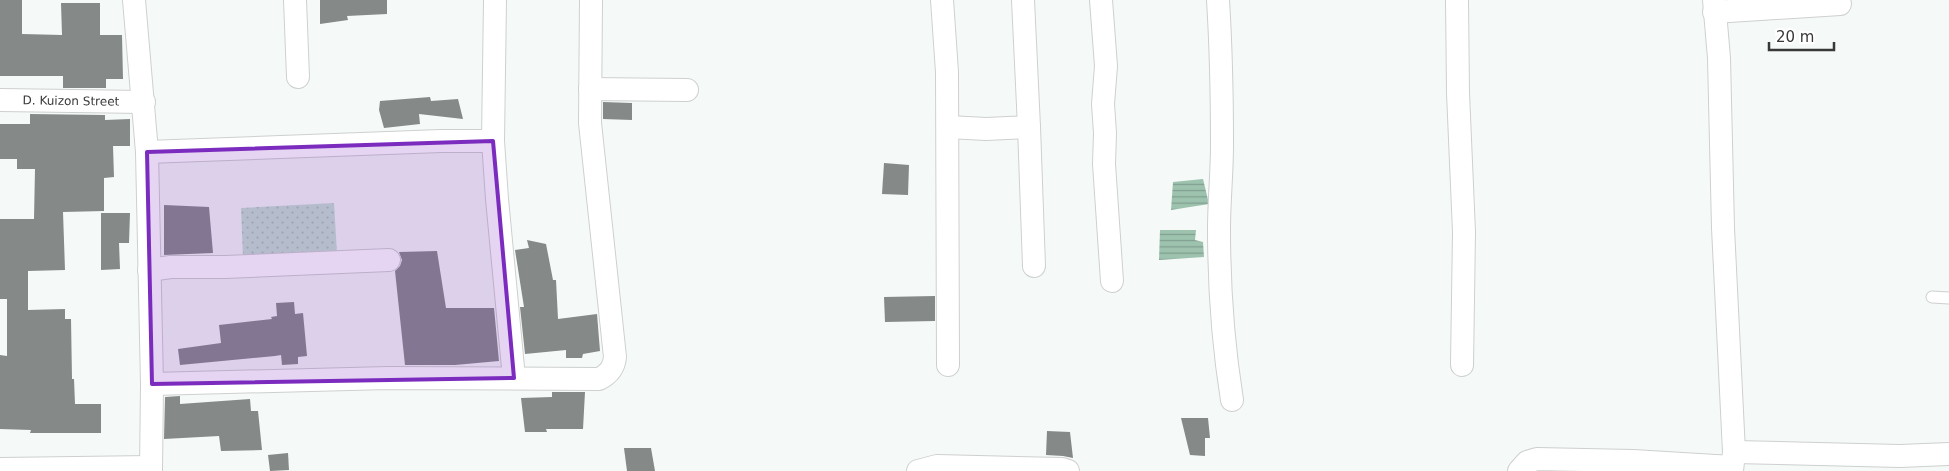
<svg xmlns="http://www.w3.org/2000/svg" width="1949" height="471" font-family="'DejaVu Sans',sans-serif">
<defs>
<pattern id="grass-dots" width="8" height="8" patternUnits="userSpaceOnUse" patternTransform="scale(1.25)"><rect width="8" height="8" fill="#c4e1d1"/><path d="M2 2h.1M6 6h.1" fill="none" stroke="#a9c2b4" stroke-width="1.8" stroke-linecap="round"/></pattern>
<pattern id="water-rules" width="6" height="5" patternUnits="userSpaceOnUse" patternTransform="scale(1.25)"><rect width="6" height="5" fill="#9dc3af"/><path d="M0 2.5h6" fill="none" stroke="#819f8f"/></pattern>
</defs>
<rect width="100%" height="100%" fill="#f5f9f7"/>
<!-- grass -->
<path fill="url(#grass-dots)" d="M 334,203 L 337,253 L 243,258 L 241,208 Z"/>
<!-- water -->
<g fill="url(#water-rules)">
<path d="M 1203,179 L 1209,204 L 1171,210 L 1173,182 Z"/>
<path d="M 1160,230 L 1196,230 L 1195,240 L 1203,242 L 1204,257 L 1159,260 Z"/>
</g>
<!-- building -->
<g fill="#858987">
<path d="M 0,0 L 22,0 L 22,34 L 62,35 L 61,3 L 100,3 L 100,35 L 122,35 L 123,79 L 106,79 L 106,88 L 63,88 L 63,76 L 0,76 Z"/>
<path d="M 320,0 L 387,0 L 387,14 L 347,16 L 348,20 L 320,24 Z"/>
<path d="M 430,97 L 431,101 L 458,99 L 463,119 L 419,114 L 420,124 L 384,128 L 379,110 L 380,101 Z"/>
<path d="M 603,102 L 632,103 L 632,120 L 603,119 Z"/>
<path d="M 30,114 L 105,115 L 105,120 L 130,119 L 130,146 L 113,146 L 114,177 L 104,178 L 104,211 L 63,212 L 65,270 L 28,271 L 28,310 L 65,309 L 65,319 L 71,319 L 72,379 L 74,379 L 75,404 L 101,404 L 101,433 L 30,433 L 31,430 L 0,429 L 0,355 L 7,356 L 7,299 L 0,299 L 0,219 L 34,219 L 35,169 L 17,169 L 17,159 L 0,159 L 0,124 L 30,124 Z"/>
<path d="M 884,163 L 909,165 L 908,195 L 882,194 Z"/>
<path d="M 164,205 L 209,207 L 213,253 L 164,255 Z"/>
<path d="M 101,213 L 130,213 L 129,243 L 119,243 L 120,269 L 101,270 Z"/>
<path d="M 527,240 L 546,244 L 553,280 L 556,280 L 558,319 L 597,314 L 600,351 L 583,354 L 582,358 L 566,358 L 566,350 L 525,354 L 520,307 L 524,307 L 515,250 L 529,248 Z"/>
<path d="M 437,251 L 446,308 L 494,308 L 499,361 L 455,365 L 405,365 L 395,271 L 400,266 L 402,260 L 399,252 Z"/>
<path d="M 935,296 L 935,321 L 885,322 L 884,297 Z"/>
<path d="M 294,302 L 295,314 L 303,313 L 307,356 L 298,357 L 298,364 L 282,365 L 281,355 L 275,356 L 180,365 L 178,349 L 221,343 L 219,325 L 272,319 L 271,317 L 277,316 L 276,303 Z"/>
<path d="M 552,392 L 585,392 L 583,429 L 546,429 L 547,432 L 525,432 L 521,398 L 552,397 Z"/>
<path d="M 180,396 L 180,404 L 250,399 L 251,411 L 258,411 L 262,450 L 221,451 L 219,436 L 164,439 L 165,397 Z"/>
<path d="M 1181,418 L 1208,418 L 1210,438 L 1205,438 L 1205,456 L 1190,455 Z"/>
<path d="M 1047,431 L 1070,432 L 1073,458 L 1063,456 L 1046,455 Z"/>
<path d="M 624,448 L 651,448 L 655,471 L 627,471 Z"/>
<path d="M 288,453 L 289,470 L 270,471 L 268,455 Z"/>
</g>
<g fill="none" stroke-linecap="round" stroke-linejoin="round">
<!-- service casing -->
<g stroke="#cdd0ce" stroke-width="13">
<path id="service" d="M 1932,297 L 1949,298"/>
</g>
<!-- minor casing -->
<g stroke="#cdd0ce" stroke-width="24">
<g id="minor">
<path d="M 134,0 L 147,152 L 152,384 L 151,471"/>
<path d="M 295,0 L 298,77"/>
<path d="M 942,0 L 947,72 L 948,365"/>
<path d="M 1101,0 L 1106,66 L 1103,104 L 1105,133 L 1104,164 L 1112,281"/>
<path d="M 1218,0 C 1221,48 1222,96 1222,145 C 1222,173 1219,201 1219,229 C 1219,286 1223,344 1232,400"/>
<path d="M 1457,0 L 1458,93 L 1464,232 L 1462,365"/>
<path d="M 1714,0 L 1719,58 L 1723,228 L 1734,452 L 1732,471"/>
<path d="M 1714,12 L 1840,4"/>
<path d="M 590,89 L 687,90"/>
<path id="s1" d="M 0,100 L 144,102"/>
<path d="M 948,127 L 986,129 L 1029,127 L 1023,0"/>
<path d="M 1029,127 L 1034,266"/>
<path d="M 493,141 L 495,0"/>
<path d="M 147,152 L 441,141 L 493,141 L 497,199 L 514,378"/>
<path d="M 149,270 L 171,267 L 225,267 L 389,260"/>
<path d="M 152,384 L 388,378 L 599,379 C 609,374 614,368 615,357 L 590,123 L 591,0"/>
<path d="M 1734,452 L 1900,456 L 1949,454"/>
<path d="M 0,469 L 151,467"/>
<path d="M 918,471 L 937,466 L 1062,469 L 1068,471"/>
<path d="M 1519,471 L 1527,462 L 1537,459 L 1633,461 L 1732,467"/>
</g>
</g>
<!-- service -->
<use href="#service" stroke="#fff" stroke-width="11"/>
<!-- minor -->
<use href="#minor" stroke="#fff" stroke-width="22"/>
</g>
<!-- marked area -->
<path fill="#7b2cbf" fill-opacity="0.2" stroke="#7b2cbf" stroke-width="4" stroke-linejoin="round" d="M 493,141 L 514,378 L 152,384 L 147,152 Z"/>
<g text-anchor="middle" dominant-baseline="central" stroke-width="4" stroke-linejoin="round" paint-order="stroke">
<!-- street labels -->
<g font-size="12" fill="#373837" stroke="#fff">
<text stroke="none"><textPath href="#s1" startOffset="71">D. Kuizon Street</textPath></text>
</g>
</g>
<!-- scale -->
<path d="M1769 42v8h65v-8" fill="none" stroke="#373837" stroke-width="2.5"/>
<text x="1776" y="42" font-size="15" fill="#373837" stroke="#ffffff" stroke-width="4" paint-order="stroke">20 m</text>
</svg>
